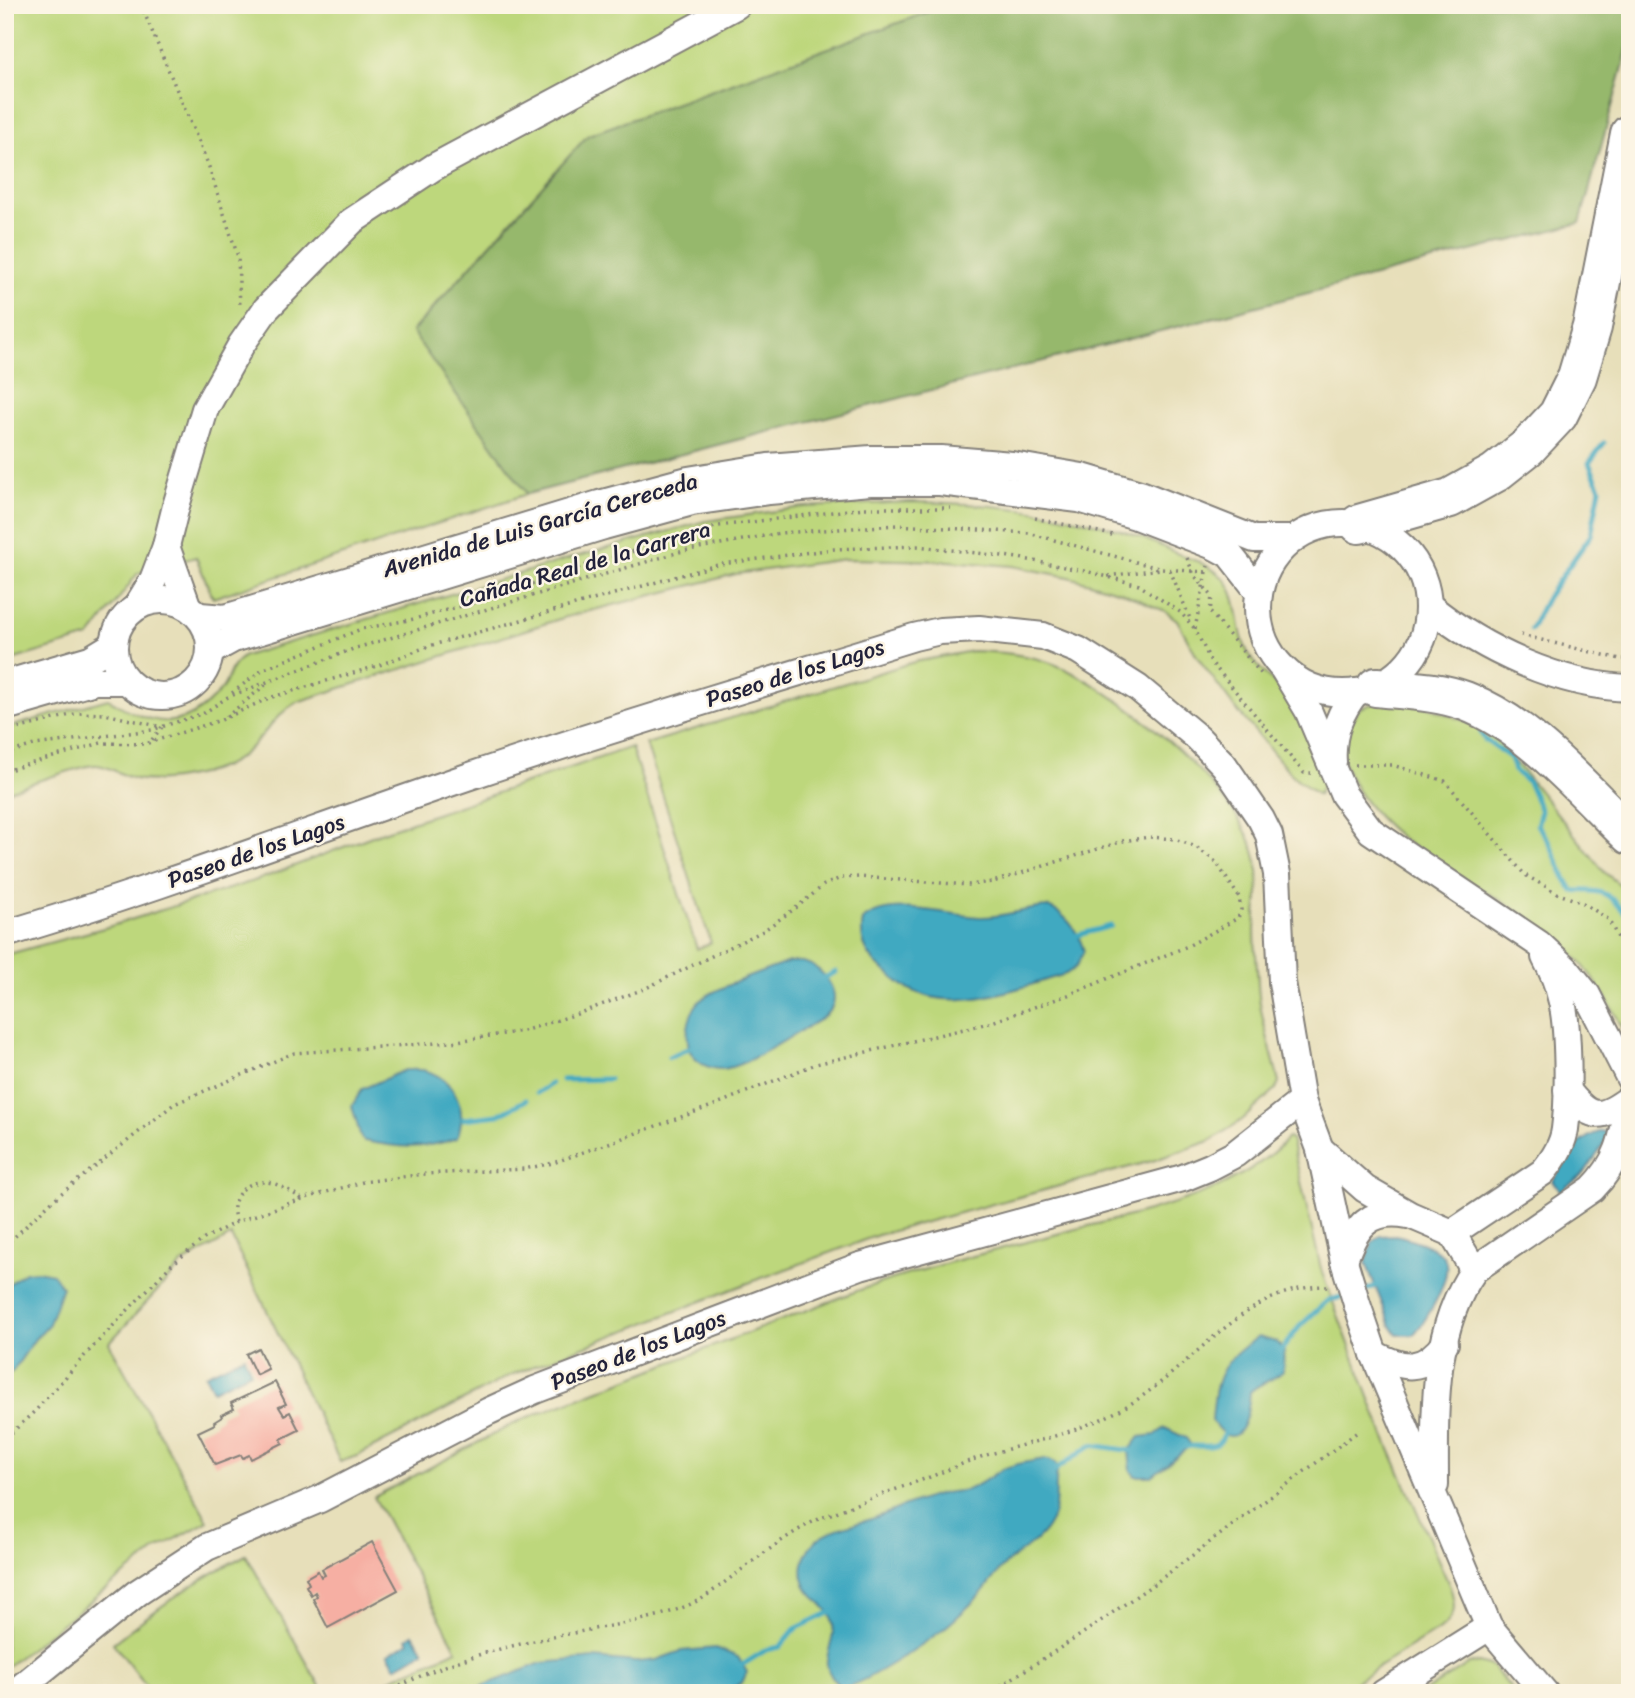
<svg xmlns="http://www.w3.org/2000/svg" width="1635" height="1698" font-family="Sriracha,sans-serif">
<rect width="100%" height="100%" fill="#fcf5e5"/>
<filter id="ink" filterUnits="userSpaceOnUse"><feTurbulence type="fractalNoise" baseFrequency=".0143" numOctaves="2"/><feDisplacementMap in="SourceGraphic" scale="14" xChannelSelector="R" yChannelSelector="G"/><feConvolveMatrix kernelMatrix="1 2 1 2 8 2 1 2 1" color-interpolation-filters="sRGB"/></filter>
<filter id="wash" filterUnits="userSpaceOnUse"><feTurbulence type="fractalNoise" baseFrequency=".00686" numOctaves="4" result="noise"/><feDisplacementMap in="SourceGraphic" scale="28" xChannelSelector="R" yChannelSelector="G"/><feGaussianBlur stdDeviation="1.57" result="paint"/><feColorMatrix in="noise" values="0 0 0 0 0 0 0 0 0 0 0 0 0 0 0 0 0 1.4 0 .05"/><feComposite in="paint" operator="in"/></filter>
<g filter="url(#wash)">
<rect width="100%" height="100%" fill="#e7dfba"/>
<!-- green -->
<g fill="#bdd77c" stroke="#707c5c" stroke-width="2">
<path d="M 5,5 L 948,5 L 588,135 L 412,331 L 527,494 L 213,598 L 196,557 L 138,573 L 90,637 L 5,662 Z"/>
<path d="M 911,502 C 986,503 1060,510 1132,534 C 1147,539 1161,546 1176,553 C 1191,559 1210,565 1222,577 C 1243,597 1234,631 1250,656 C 1261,672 1277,684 1289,699 C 1308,722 1315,755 1324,782 L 1318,795 L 1293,776 L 1235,708 L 1198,658 L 1177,620 L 1165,611 L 1121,592 L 1069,577 L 1013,566 L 948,561 L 846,559 L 736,574 L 566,617 L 297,702 C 266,720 259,752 222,767 C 200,776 155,785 132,778 C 121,775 109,766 97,765 C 86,763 21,787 5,792 L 5,728 L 108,699 C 151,725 183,735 220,691 C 232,677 225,670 244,656 L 575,557 L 706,521 L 804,507 Z"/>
<path d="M 972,651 C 999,652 1026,654 1051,663 C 1114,686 1234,786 1254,851 C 1263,878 1256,903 1255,930 C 1255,948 1257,966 1258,983 C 1259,1015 1272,1051 1279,1082 L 1276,1089 L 1242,1120 L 1210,1141 L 1152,1161 L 878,1235 L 743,1285 L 511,1375 L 357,1456 L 340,1462 L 231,1236 L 183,1263 L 109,1343 L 208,1521 L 156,1550 L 5,1668 L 5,955 L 111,926 L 260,879 L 380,833 L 631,747 L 697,949 L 711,943 L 646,744 L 914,662 Z"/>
<path d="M 1408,700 L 1487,729 L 1503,746 L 1605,873 L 1630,892 L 1630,1044 C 1610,1000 1585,959 1546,930 C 1481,881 1379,849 1346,768 C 1342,759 1341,747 1339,737 L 1360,708 L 1381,701 Z"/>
<path d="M 1288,1138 L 1291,1139 L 1322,1273 L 1382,1431 L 1451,1589 C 1455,1604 1457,1615 1444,1626 L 1337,1693 L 367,1693 L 393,1678 L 457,1650 L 374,1497 L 521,1420 L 857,1291 C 925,1267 995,1251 1064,1232 C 1139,1213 1234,1197 1288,1138 Z"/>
<path d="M 246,1555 L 324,1693 L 152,1693 L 113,1643 C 156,1609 196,1580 246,1555 Z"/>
<path d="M 1478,1662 L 1492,1666 L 1515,1693 L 1423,1693 L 1468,1664 Z"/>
</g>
<!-- forest -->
<path fill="#96b86c" stroke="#5c6d54" stroke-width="2" d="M 948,5 L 1630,5 L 1630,38 L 1624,63 L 1580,223 L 527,494 L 412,332 L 588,135 Z"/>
<!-- water -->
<g fill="#41a9c1" stroke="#32667e" stroke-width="2">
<path d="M 1048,907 C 1068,915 1078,931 1084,951 L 1076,967 L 1066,974 C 1017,988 956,1015 907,988 C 898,983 890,974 881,968 C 866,955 859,939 863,920 C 890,897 946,915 979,917 C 1002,918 1025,908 1048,907 Z"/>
<path d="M 789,962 C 794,962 801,961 806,963 C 821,967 840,990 832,1007 C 830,1011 825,1015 821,1019 C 799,1031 743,1069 721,1069 C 708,1069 695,1062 690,1051 C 684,1034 689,1007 705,997 C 725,984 765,971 789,962 Z"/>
<path d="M 405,1070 C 412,1070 420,1069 427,1071 C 456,1081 468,1110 457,1138 C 423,1150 399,1148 364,1141 L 361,1138 L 352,1106 L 362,1089 Z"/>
<path d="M 1602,1131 L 1606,1132 L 1608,1137 C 1605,1143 1584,1175 1578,1179 C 1571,1184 1567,1183 1562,1193 L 1553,1181 C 1568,1157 1573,1140 1602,1131 Z"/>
<path d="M 1395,1235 C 1406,1237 1438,1247 1444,1257 C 1455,1275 1426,1321 1413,1335 L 1397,1335 L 1391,1326 L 1366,1263 L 1372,1242 L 1380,1236 Z"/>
<path d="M 37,1271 L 53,1274 L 62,1287 L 49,1324 L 35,1339 L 13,1371 L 5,1377 L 5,1287 L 25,1272 Z"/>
<path d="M 1258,1337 L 1276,1342 L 1284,1350 L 1283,1371 C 1273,1381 1260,1382 1250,1392 C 1249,1416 1238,1459 1212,1421 C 1215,1377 1220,1362 1258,1337 Z"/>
<path d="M 244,1356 L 251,1372 L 213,1390 L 205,1375 Z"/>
<path d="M 1165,1428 L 1186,1438 L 1191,1445 L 1152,1476 L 1135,1476 L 1131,1471 L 1129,1451 L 1140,1437 L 1155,1435 Z"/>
<path d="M 1045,1459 L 1054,1462 L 1058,1467 C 1053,1486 1060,1507 1049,1524 C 1039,1543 1016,1553 1002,1568 C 993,1577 987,1588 978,1597 C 966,1609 952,1623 938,1633 C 921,1646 859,1687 841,1688 C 812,1659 837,1650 833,1623 C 829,1600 797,1596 803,1564 C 810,1529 847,1527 874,1518 C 898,1509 920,1499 945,1493 C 952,1491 959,1492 966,1490 C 979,1487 991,1475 1003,1469 C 1016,1463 1031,1461 1045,1459 Z"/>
<path d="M 413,1634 L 424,1651 L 396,1667 L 388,1654 L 409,1642 L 407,1638 Z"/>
<path d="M 716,1648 L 738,1657 L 747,1672 L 742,1683 L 721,1693 L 465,1693 L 541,1663 L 594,1658 L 636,1662 L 656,1660 L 681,1651 Z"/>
</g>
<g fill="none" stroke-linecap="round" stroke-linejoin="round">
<!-- stream -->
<g stroke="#41a9c1" stroke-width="5">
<path d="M 1531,629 L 1547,597 L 1591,535 L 1600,488 L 1589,463 L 1604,443"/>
<path d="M 1484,724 L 1481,733 L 1485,740 L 1511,758 L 1515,771 L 1528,782 L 1541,811 L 1537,825 C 1554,843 1557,869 1573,891 C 1607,889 1608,894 1630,918"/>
<path d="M 1074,936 L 1111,926"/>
<path d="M 820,980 L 836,972"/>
<path d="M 669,1057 L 694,1046"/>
<path d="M 562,1080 L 609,1079"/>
<path d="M 537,1093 L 551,1084"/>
<path d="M 463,1119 L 498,1115 L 526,1100"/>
<path d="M 1363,1291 L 1383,1283"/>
<path d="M 1280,1352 L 1300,1326 L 1327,1301 L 1345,1296"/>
<path d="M 1185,1447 C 1202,1443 1223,1455 1225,1427"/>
<path d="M 1054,1471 L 1091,1445 L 1133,1451"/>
<path d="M 739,1667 L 766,1650 L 780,1647 L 795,1629 L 833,1611"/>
</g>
</g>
<g id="blocks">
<!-- building -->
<g fill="#f6afa3">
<path d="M 258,1348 L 268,1369 L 256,1375 L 246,1354 Z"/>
<path d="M 275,1382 L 286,1404 L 279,1407 L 284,1415 L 290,1412 L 299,1430 L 281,1439 L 283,1443 L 251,1459 L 249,1455 L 243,1458 L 241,1455 L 215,1465 L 198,1432 L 215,1424 L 214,1422 L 222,1417 L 221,1415 L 234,1409 L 231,1403 Z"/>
<path d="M 372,1542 L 398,1590 L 328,1628 L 313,1599 L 317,1596 L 315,1592 L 311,1595 L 306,1586 L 309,1584 L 306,1578 L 318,1571 L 321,1577 L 325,1575 L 322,1569 Z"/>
</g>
</g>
</g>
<g filter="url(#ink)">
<use href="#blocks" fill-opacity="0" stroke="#84807a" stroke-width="2"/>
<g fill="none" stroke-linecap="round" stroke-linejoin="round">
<!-- minor casing -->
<g stroke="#84807a" stroke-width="30">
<g id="minor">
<circle cx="1343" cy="608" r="85"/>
<path d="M 166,546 L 187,605"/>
<circle cx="162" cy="648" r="48"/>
<path d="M 137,606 L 153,580 L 166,546 L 176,506 L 205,409 L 241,345 L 266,309 L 352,221 L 434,167 L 737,5"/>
<path d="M 1429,606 C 1483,650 1560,686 1630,688"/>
<path d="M 200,616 L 225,618 L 599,504 L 688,480 L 768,467 L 871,459 L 941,459 L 1012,465 L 1082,477 L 1143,495 L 1254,539 L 1292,539"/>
<path d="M 211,651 L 233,639 L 264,630 L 604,526 L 692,502 L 769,491 L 870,482 L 940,482 L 1079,499 L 1136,516 L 1214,546 L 1229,554 L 1259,592"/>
<path d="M 1284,670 L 1308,710 L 1344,795 L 1371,831 L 1539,944 L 1566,969 L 1587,995 L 1630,1079"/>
<path d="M 5,684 L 90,659 L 113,645"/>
<path d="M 5,707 L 95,681 L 126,681"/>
<path d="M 1333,762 C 1331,735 1339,713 1356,692"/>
<path d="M 5,934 C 164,887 319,827 476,774 C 621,725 768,682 914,637 L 940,631 L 979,629 L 1043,636 L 1078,650 L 1138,688 L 1198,738 L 1224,765 L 1261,819 L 1269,835 L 1277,874 L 1282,982 L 1302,1101 L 1320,1149 L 1344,1261 L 1357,1304 L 1374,1354 L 1489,1627 L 1545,1693"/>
<path d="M 1567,1090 C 1590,1119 1599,1121 1629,1099"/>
<path d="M 1320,1149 L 1365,1189 L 1410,1215 L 1452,1233 L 1474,1270"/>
<path d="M 1452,1233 L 1543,1172 C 1553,1160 1563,1145 1565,1129 C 1569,1099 1569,1026 1561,998 C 1558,983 1552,970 1545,957"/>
<path d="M 1344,1261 C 1355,1226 1370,1208 1408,1215"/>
<path d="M 1374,1354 C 1403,1369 1423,1373 1445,1343"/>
<path d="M 1435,1485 C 1435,1414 1431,1331 1474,1270 L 1592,1189 C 1620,1161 1623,1136 1630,1098"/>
<path d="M 14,1693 L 137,1593 L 207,1547 L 320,1499 L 489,1411 L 535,1390 L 860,1266 L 1183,1178 L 1210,1167 L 1235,1154 L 1302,1101"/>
<path d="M 1384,1693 L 1489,1627"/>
</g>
</g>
<!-- highway casing -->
<g stroke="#84807a" stroke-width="42">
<g id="highway">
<path d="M 1359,524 L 1450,498 L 1495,473 L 1528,447 L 1558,415 L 1577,377 L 1592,327 L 1630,134"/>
<path d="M 1376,687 C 1405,690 1438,691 1465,701 C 1529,725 1582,789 1630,835"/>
</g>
</g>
<!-- path -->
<g stroke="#84807a" stroke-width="3.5" stroke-dasharray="2 5" stroke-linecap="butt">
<path d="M 141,5 L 208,164 L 238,257 L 240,308"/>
<path d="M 1035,518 L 1117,536"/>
<path d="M 1187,558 L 1194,575 L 1212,596 L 1210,612 L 1263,676"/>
<path d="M 1170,570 L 1191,621"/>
<path d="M 1206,572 L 1195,629 L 1211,662 L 1304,773 L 1311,773"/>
<path d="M 1108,576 L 1160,569"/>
<path d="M 1521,635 L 1620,659 L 1630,659"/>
<path d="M 232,693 L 262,670 L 361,629 L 414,619 L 494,597 L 580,567 L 719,526 L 865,508 L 952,508"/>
<path d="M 226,717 L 269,682"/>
<path d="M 5,732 L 78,713 L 105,714 L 162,727 L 150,742"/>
<path d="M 5,754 L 34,745 L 152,730 L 204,713 L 228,697 L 353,649 L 683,551 L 780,533 L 897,525 L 1028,533 L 1162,569 L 1206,572 L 1208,566"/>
<path d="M 1355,765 L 1392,765 L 1445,781 L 1525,875 L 1559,894 L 1583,903 L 1608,919 L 1623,947 L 1630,975"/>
<path d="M 5,771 L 101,743 L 145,744 L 221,720 L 269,698 L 377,666 L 429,646 L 721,564 L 834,549 L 917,546 L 1019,558 L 1089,572 L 1139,585 L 1180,612 L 1195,629"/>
<path d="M 236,1222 C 227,1197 247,1177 272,1183 C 283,1186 293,1193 302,1199"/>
<path d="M 5,1246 L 53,1200 L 174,1104 L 294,1053 L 451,1042 L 523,1031 L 577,1014 L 644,989 L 763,931 L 797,907 L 824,885 L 841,878 L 859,877 L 968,885 L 993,882 L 1123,841 L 1149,837 L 1175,839 L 1196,847 L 1216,862 L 1239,897 L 1241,910 L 1238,918 L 1188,946 L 1068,995 L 989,1023 L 816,1064 L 712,1106 L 553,1163 L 524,1169 L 425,1174 L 363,1182 L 302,1199 L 236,1222 L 204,1239 L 171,1265 L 88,1352 L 36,1410 L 5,1439"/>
<path d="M 388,1693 C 448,1657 521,1643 589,1630 C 629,1622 666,1618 703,1598 C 738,1574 783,1535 821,1518 C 857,1503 894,1490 930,1477 C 950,1469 970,1460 990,1454 C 1036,1441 1083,1431 1125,1407 C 1194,1368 1243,1284 1330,1286"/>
<path d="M 989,1693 L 1082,1634 L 1158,1581 L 1360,1430"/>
</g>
<!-- minor -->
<use href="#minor" stroke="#fff" stroke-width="26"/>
<!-- highway -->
<use href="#highway" stroke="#fff" stroke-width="38"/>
</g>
</g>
<g text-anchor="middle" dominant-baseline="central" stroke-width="5" stroke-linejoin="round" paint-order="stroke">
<!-- street labels -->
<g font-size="23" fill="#22223b" stroke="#fcf5e5">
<text transform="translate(540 525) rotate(-16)">Avenida de Luis García Cereceda</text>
<text transform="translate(585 564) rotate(-16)">Cañada Real de la Carrera</text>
<text transform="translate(795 673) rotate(-17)">Paseo de los Lagos</text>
<text transform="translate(256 851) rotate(-19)">Paseo de los Lagos</text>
<text transform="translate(638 1350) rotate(-21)">Paseo de los Lagos</text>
</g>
</g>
<!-- margin -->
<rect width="1635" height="1698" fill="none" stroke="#fcf5e5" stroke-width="28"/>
</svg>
